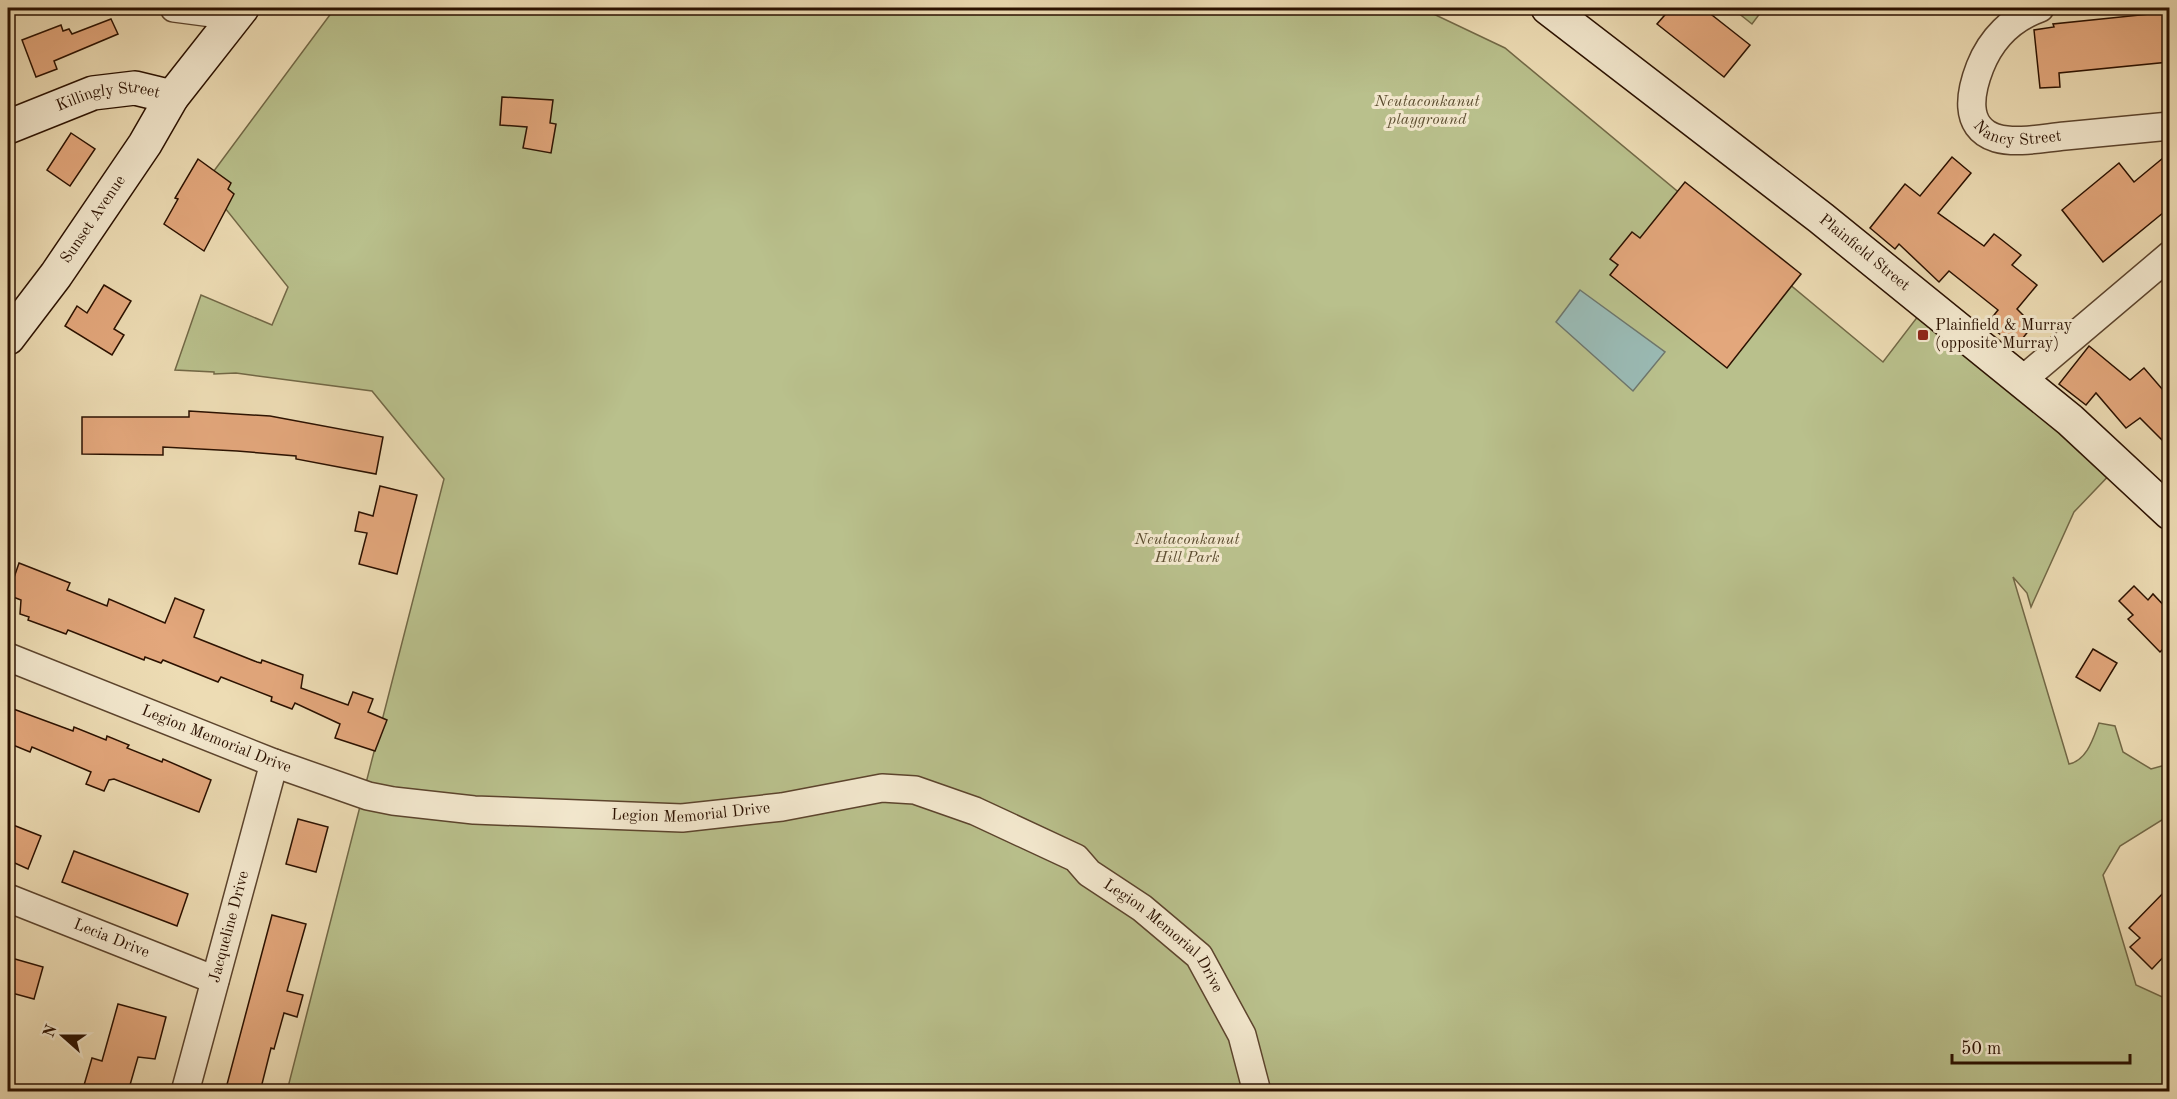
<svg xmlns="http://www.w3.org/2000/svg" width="2177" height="1099" font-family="'Old Standard TT',serif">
<rect width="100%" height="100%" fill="#eddcb4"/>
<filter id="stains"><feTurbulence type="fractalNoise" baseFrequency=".00333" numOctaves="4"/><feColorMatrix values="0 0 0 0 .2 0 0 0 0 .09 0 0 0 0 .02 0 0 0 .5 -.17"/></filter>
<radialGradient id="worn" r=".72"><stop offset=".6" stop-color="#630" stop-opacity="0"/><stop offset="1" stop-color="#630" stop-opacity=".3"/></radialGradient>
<!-- green -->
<g fill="#b9c08c" stroke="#726846" stroke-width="1.5">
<path d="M 335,8 L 1421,8 L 1505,48 L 1883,362 L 1925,307 L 2117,467 L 2074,512 L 2031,607 L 2027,593 L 2013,577 L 2069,764 C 2087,760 2093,739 2099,723 L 2115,726 L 2123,752 L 2151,769 L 2169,764 L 2169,808 L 2162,820 L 2120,846 L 2103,875 L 2136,985 L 2169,1000 L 2169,1091 L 287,1091 L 444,479 L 372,391 L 236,373 L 214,374 L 214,372 L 175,370 L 201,295 L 272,325 L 288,287 L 205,183 Z"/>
<path d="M 1732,8 L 1764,8 L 1752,24 Z"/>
</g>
<!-- water -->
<path fill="#9abab4" stroke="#6e766c" stroke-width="1.5" d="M 1580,290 L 1665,352 L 1633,391 L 1556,322 Z"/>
<!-- building -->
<g fill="#e3a77c" stroke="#2b1100" stroke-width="1.5">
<path d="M 1671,8 L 1703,8 L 1750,45 L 1724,77 L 1657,24 Z"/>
<path d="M 2169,12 L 2169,62 L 2059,73 L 2060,87 L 2040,88 L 2034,30 L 2054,27 L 2053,24 Z"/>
<path d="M 111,19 L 118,34 L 54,61 L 57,69 L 36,77 L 22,40 L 61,25 L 63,31 L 69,29 L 72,34 Z"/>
<path d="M 502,97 L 553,100 L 550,123 L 556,124 L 551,153 L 523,148 L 527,127 L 500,125 Z"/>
<path d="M 71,133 L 95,149 L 70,186 L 47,170 Z"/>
<path d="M 2169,153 L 2169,208 L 2103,262 L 2062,210 L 2119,163 L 2134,182 Z"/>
<path d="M 1952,157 L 1971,173 L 1938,213 L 1984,246 L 1994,234 L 2002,240 L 2021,255 L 2012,265 L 2037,285 L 2017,309 L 2033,325 L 2016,347 L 1987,324 L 1998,310 L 1949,271 L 1939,282 L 1899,244 L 1895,249 L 1870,228 L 1905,184 L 1920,196 Z"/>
<path d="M 198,159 L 231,183 L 228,189 L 234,194 L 204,251 L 164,224 L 178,199 L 175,198 Z"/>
<path d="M 1685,182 L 1801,274 L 1727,368 L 1610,275 L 1618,265 L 1610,259 L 1632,232 L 1640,238 Z"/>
<path d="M 104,285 L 131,301 L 114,329 L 124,335 L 112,355 L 65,326 L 77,306 L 87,313 Z"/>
<path d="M 2089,346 L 2130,380 L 2144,368 L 2169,397 L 2169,447 L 2140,418 L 2126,428 L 2096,393 L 2086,405 L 2059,384 Z"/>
<path d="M 189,411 L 270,416 L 383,437 L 376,474 L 296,459 L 296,456 L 237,451 L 163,447 L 163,455 L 82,454 L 82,417 L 189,417 Z"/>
<path d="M 380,486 L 417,495 L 397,574 L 359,564 L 367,533 L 355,531 L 359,512 L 373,516 Z"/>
<path d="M 19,563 L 70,583 L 67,590 L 107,606 L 109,599 L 165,623 L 175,598 L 204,610 L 194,637 L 257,662 L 261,663 L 262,660 L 303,675 L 301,688 L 348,705 L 353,692 L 373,699 L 368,712 L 387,720 L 375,751 L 335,738 L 340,724 L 295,703 L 292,709 L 271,701 L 272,697 L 221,677 L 218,682 L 163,660 L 161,663 L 145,657 L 144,660 L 68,630 L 66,634 L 28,620 L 29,617 L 20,614 L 21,600 L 8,595 Z"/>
<path d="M 2134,586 L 2148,600 L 2153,594 L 2169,611 L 2169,643 L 2160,652 L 2128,619 L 2133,615 L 2119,601 Z"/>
<path d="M 2093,649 L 2117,663 L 2100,691 L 2076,677 Z"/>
<path d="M 8,707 L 73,731 L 74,727 L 106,740 L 107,736 L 129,745 L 127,748 L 162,762 L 163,759 L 211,780 L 199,812 L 114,779 L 109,780 L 104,791 L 86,784 L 91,772 L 32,747 L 30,752 L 8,743 Z"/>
<path d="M 298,819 L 328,827 L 316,872 L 286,864 Z"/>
<path d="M 8,823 L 41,836 L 28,869 L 8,860 Z"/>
<path d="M 74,851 L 188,894 L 177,926 L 62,882 Z"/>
<path d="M 2169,887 L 2169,951 L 2152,969 L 2130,947 L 2140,938 L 2129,928 Z"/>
<path d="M 272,915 L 306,924 L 287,991 L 303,995 L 297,1017 L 284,1013 L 274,1049 L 271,1048 L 260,1092 L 225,1092 Z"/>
<path d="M 8,957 L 43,967 L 34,999 L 8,992 Z"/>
<path d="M 118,1004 L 166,1017 L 155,1059 L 138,1057 L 128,1092 L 82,1092 L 92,1058 L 102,1061 Z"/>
</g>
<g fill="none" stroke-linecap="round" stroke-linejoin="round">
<!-- minor casing -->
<g stroke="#5c442d" stroke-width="30">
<g id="minor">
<path d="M 174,8 L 235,16"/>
<path id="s1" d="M 2040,8 C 2012,18 1991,39 1980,67 C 1971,90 1962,127 1996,138 C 2017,144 2043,138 2065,136 C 2100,133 2135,129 2170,126"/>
<path d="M 2020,382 L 2170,255"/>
<path id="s2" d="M 8,657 L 274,763 L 368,796 L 393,801 L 474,810 L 682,818 L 782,807 L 882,788 L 915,790 L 975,811 L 1076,858 L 1089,873 L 1142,908 L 1199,956 L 1242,1035 L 1257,1092"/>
<path id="s3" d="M 8,898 L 215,980"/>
<path id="s4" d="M 185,1092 L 274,763"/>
</g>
</g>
<!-- secondary casing -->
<g stroke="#2b1100" stroke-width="36">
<g id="secondary">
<path id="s5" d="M 1548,8 L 1821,218 L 2070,420 L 2170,513"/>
<path id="s6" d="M 8,127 L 93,93 L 135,88 L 172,97"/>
<path id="s7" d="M 8,338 L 56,275 L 145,144 L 172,97 L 242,8"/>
</g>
</g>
<!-- minor -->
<use href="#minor" stroke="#f3e8ce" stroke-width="27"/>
<!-- secondary -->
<use href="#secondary" stroke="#f3e8ce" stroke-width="33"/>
</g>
<!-- markers -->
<rect fill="#8f2418" stroke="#f3e8ce" stroke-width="2" x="1917" y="329" width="12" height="12" rx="3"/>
<g text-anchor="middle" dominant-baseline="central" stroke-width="6" stroke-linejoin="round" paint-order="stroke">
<!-- park labels -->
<g font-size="16" font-style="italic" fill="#5d4e31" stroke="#f3e8ce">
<text x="1427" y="102">Neutaconkanut<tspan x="1427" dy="18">playground</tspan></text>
<text x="1187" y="540">Neutaconkanut<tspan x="1187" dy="18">Hill Park</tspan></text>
</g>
<!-- street labels -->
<g font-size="16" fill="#2b1100" stroke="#f3e8ce">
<text stroke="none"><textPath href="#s6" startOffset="106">Killingly Street</textPath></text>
<text stroke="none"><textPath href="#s1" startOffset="190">Nancy Street</textPath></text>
<text stroke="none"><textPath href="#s7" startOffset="146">Sunset Avenue</textPath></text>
<text stroke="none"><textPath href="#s5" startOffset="400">Plainfield Street</textPath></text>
<text stroke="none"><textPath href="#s2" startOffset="224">Legion Memorial Drive</textPath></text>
<text stroke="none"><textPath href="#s2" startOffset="710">Legion Memorial Drive</textPath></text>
<text stroke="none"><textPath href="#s4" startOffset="171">Jacqueline Drive</textPath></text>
<text stroke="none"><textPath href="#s3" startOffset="111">Lecia Drive</textPath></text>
<text stroke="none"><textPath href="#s2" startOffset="1230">Legion Memorial Drive</textPath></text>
</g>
<!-- poi labels -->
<g font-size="16" fill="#2b1100" stroke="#f3e8ce" text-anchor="start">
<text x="1935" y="326">Plainfield &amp; Murray<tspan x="1935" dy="18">(opposite Murray)</tspan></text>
</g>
</g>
<!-- margin -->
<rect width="2177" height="1099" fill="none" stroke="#eddcb4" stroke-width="30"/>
<rect x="9" y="9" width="2159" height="1081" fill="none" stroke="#2b1100" stroke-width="3"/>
<rect x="15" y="15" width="2147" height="1069" fill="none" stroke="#2b1100" stroke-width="1.5"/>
<!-- north arrow -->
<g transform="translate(63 1036) rotate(291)" stroke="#f3e8ce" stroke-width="4.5" paint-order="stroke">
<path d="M0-4.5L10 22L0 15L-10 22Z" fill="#2b1100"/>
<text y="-9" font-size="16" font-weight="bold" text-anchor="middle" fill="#2b1100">N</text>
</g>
<!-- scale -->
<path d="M1952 1054v9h178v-9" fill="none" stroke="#2b1100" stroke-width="3"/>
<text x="1961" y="1054" font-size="18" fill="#2b1100" stroke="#f3e8ce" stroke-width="4.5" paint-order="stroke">50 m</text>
<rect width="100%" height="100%" filter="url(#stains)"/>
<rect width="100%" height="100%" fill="url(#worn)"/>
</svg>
